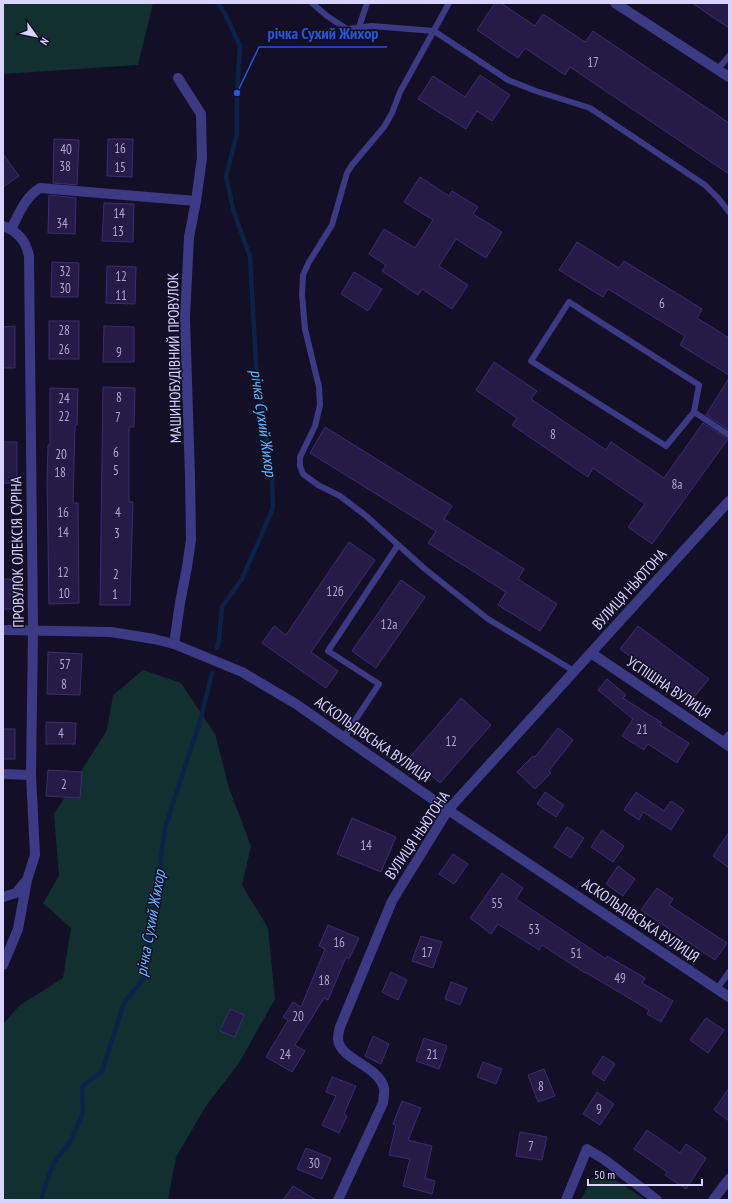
<svg xmlns="http://www.w3.org/2000/svg" width="732" height="1203" font-family="'PT Sans Narrow',sans-serif">
<rect width="100%" height="100%" fill="#130f26"/>
<!-- green -->
<g fill="#12302f">
<path d="M 3,3 L 153,3 L 138,65 L 3,74 Z"/>
<path d="M 143,670 L 181,683 L 215,734 L 229,788 L 251,846 L 242,885 L 268,928 L 275,999 L 239,1063 L 206,1106 L 176,1157 L 168,1200 L 3,1200 L 3,1024 L 20,1005 L 63,978 L 71,928 L 43,903 L 59,876 L 54,814 L 107,730 L 113,695 Z"/>
<path d="M 609,1176 L 646,1200 L 581,1200 L 592,1178 Z"/>
</g>
<g fill="none" stroke-linecap="round" stroke-linejoin="round">
<!-- stream -->
<g stroke="#0c2248" stroke-width="4.5">
<path d="M 217,648 L 219,640 L 222,607 L 242,579 L 273,508 L 272,474 L 256,364 L 250,257 L 233,209 L 226,176 L 237,134 L 237,93 L 240,46 L 226,16 L 218,3"/>
<path d="M 42,1200 L 43,1192 L 54,1162 L 71,1141 L 83,1112 L 82,1087 L 102,1071 L 124,1003 L 143,979 L 151,931 L 165,828 L 201,718 L 212,673"/>
</g>
</g>
<!-- building -->
<g fill="#241b47" stroke="#3b2d73">
<path d="M 495,3 L 501,3 L 535,26 L 543,14 L 585,42 L 593,31 L 729,123 L 729,174 L 570,67 L 565,75 L 525,48 L 518,58 L 477,30 Z"/>
<path d="M 692,3 L 729,3 L 729,28 Z"/>
<path d="M 480,75 L 510,95 L 492,121 L 477,111 L 466,129 L 418,99 L 433,76 L 465,97 Z"/>
<path d="M 54,139 L 79,140 L 77,185 L 53,183 Z"/>
<path d="M 108,139 L 133,139 L 132,177 L 107,176 Z"/>
<path d="M 3,154 L 19,176 L 3,187 Z"/>
<path d="M 420,177 L 449,196 L 452,191 L 478,207 L 473,214 L 502,232 L 486,258 L 456,239 L 439,266 L 468,285 L 452,309 L 422,289 L 418,295 L 382,271 L 386,265 L 369,254 L 384,229 L 415,248 L 433,220 L 404,202 Z"/>
<path d="M 49,195 L 76,198 L 75,234 L 48,233 Z"/>
<path d="M 104,203 L 134,204 L 133,242 L 102,241 Z"/>
<path d="M 577,242 L 619,268 L 624,261 L 702,309 L 697,318 L 729,338 L 729,375 L 680,345 L 685,336 L 608,289 L 603,297 L 559,270 Z"/>
<path d="M 52,262 L 79,263 L 78,297 L 51,297 Z"/>
<path d="M 107,266 L 136,267 L 135,304 L 106,303 Z"/>
<path d="M 354,272 L 382,289 L 368,311 L 341,294 Z"/>
<rect x="49" y="321" width="30" height="38"/>
<path d="M 15,326 L 15,368 L 3,368 L 3,327 Z"/>
<path d="M 104,326 L 134,327 L 134,362 L 103,362 Z"/>
<path d="M 494,362 L 537,391 L 531,399 L 606,450 L 611,442 L 664,478 L 703,423 L 728,439 L 652,544 L 628,527 L 645,504 L 593,468 L 588,477 L 512,425 L 517,418 L 476,390 Z"/>
<path d="M 729,378 L 729,430 L 706,415 Z"/>
<path d="M 103,387 L 135,388 L 134,427 L 129,427 L 129,502 L 133,502 L 130,605 L 100,605 Z"/>
<path d="M 50,388 L 78,389 L 77,425 L 75,425 L 73,503 L 78,503 L 79,603 L 49,604 L 47,480 L 48,445 L 50,445 Z"/>
<path d="M 325,427 L 452,506 L 444,519 L 524,569 L 518,579 L 557,604 L 540,631 L 498,605 L 506,592 L 428,543 L 436,531 L 310,453 Z"/>
<rect x="3" y="442" width="14" height="41"/>
<path d="M 349,542 L 375,560 L 311,652 L 338,671 L 326,688 L 262,643 L 274,626 L 286,635 Z"/>
<path d="M 3,579 L 16,579 L 15,609 L 3,609 Z"/>
<path d="M 401,580 L 425,597 L 376,668 L 352,651 Z"/>
<path d="M 638,626 L 709,679 L 691,701 L 620,649 Z"/>
<path d="M 48,652 L 82,654 L 80,695 L 47,694 Z"/>
<path d="M 607,679 L 626,695 L 623,698 L 662,723 L 660,725 L 689,743 L 677,763 L 648,744 L 644,750 L 622,736 L 633,719 L 598,690 Z"/>
<path d="M 461,698 L 491,725 L 440,783 L 410,757 Z"/>
<path d="M 46,722 L 76,723 L 75,744 L 46,744 Z"/>
<path d="M 558,728 L 573,740 L 549,771 L 551,773 L 535,789 L 517,772 L 533,756 L 535,757 Z"/>
<rect x="3" y="729" width="12" height="30"/>
<path d="M 48,770 L 82,772 L 80,798 L 46,796 Z"/>
<path d="M 545,792 L 564,805 L 556,817 L 537,804 Z"/>
<path d="M 636,792 L 664,811 L 671,801 L 684,810 L 671,830 L 643,812 L 639,820 L 624,810 Z"/>
<path d="M 352,818 L 396,837 L 381,872 L 337,854 Z"/>
<path d="M 567,827 L 584,838 L 571,858 L 554,847 Z"/>
<path d="M 602,830 L 624,846 L 613,862 L 591,847 Z"/>
<path d="M 729,832 L 729,868 L 713,856 Z"/>
<path d="M 453,854 L 468,864 L 454,884 L 439,874 Z"/>
<path d="M 618,866 L 635,879 L 623,896 L 606,884 Z"/>
<path d="M 502,873 L 523,888 L 516,899 L 606,959 L 607,956 L 645,978 L 642,983 L 673,1001 L 661,1022 L 647,1014 L 649,1010 L 585,972 L 585,973 L 542,945 L 539,950 L 498,924 L 491,934 L 470,918 Z"/>
<path d="M 657,888 L 673,899 L 669,905 L 727,943 L 715,960 L 641,910 Z"/>
<path d="M 328,925 L 359,938 L 349,959 L 346,957 L 328,1000 L 324,998 L 295,1045 L 305,1051 L 292,1072 L 266,1057 L 288,1020 L 283,1017 L 293,1002 L 301,1007 L 325,949 L 319,946 Z"/>
<path d="M 421,936 L 442,942 L 433,968 L 412,961 Z"/>
<path d="M 391,972 L 407,980 L 398,1000 L 382,992 Z"/>
<path d="M 451,982 L 467,988 L 460,1005 L 445,999 Z"/>
<path d="M 230,1009 L 244,1015 L 235,1037 L 220,1031 Z"/>
<path d="M 706,1018 L 724,1030 L 708,1053 L 690,1040 Z"/>
<path d="M 373,1036 L 389,1044 L 381,1064 L 365,1056 Z"/>
<path d="M 424,1038 L 447,1046 L 439,1069 L 416,1061 Z"/>
<path d="M 603,1056 L 615,1064 L 604,1081 L 592,1073 Z"/>
<path d="M 483,1062 L 502,1069 L 496,1084 L 477,1077 Z"/>
<path d="M 544,1069 L 555,1096 L 538,1102 L 528,1075 Z"/>
<path d="M 332,1077 L 356,1086 L 344,1114 L 347,1116 L 339,1133 L 322,1125 L 336,1096 L 326,1092 Z"/>
<path d="M 729,1088 L 729,1121 L 714,1110 Z"/>
<path d="M 597,1092 L 614,1104 L 600,1125 L 583,1114 Z"/>
<path d="M 402,1101 L 421,1108 L 408,1140 L 432,1146 L 425,1178 L 435,1181 L 432,1194 L 403,1186 L 410,1159 L 389,1155 L 396,1125 L 393,1124 Z"/>
<path d="M 647,1130 L 680,1153 L 686,1144 L 706,1158 L 686,1189 L 665,1175 L 667,1172 L 634,1149 Z"/>
<path d="M 520,1132 L 547,1137 L 542,1160 L 516,1156 Z"/>
<path d="M 306,1148 L 331,1158 L 322,1179 L 297,1169 Z"/>
<path d="M 293,1186 L 316,1200 L 283,1200 Z"/>
</g>
<g fill="none" stroke-linecap="round" stroke-linejoin="round">
<!-- service -->
<g stroke="#3d3a85" stroke-width="6">
<path d="M 312,3 L 327,16 L 347,29 L 372,26 L 434,31 L 508,80 L 536,91 L 590,108 L 705,185 L 719,199 L 729,212"/>
<path d="M 449,3 L 400,92 L 392,113 L 384,127 L 352,165 L 347,173 L 332,225 L 309,262 L 303,275 L 302,295 L 305,329 L 319,387 L 320,405 L 315,426 L 300,457 L 300,466 L 303,474 L 318,485 L 340,496 L 365,515 L 425,569 L 488,619 L 574,671"/>
<path d="M 359,27 L 367,3"/>
<path d="M 718,69 L 729,56"/>
<path d="M 569,302 L 699,385 L 694,412 L 666,446 L 531,361 Z"/>
<path d="M 694,412 L 729,435"/>
<path d="M 344,737 L 379,684 L 328,651 L 398,545"/>
<path d="M 722,742 L 729,734"/>
<path d="M 717,989 L 729,972"/>
</g>
<!-- minor -->
<g stroke="#3d3a85" stroke-width="10">
<path d="M 615,3 L 729,77"/>
<path d="M 3,226 C 18,231 26,241 29,256 L 33,630 L 31,775 L 35,855 L 27,880 L 18,929 L 3,965"/>
<path d="M 11,229 C 19,214 25,197 40,188 L 196,201"/>
<path d="M 3,630 L 111,632 L 154,639 L 174,644 L 242,672 L 296,704 L 448,810 L 729,997"/>
<path d="M 174,644 L 180,603 L 187,567 L 191,540 L 190,477 L 185,317 L 189,237 L 196,201 L 202,158 L 201,114 L 178,78"/>
<path d="M 591,653 L 729,746"/>
<path d="M 3,774 L 31,775"/>
<path d="M 3,897 L 16,893 L 26,881"/>
<path d="M 338,1200 L 383,1103 C 383,1099 385,1092 384,1088 C 379,1066 339,1059 338,1039 C 338,1035 339,1031 340,1027 L 392,901 L 448,810 L 729,501"/>
<path d="M 566,1200 L 587,1149 L 605,1160 L 657,1200"/>
<path d="M 713,1200 L 729,1179"/>
</g>
</g>
<g text-anchor="middle" dominant-baseline="central" stroke-width="3" stroke-linejoin="round" paint-order="stroke">
<!-- number labels -->
<g font-size="13" fill="#aca6d1">
<text x="593" y="62">17</text>
<text x="120" y="148">16</text>
<text x="66" y="149">40</text>
<text x="65" y="166">38</text>
<text x="120" y="167">15</text>
<text x="119" y="213">14</text>
<text x="62" y="223">34</text>
<text x="118" y="231">13</text>
<text x="65" y="271">32</text>
<text x="121" y="276">12</text>
<text x="65" y="288">30</text>
<text x="121" y="295">11</text>
<text x="662" y="303">6</text>
<text x="64" y="330">28</text>
<text x="64" y="349">26</text>
<text x="119" y="352">9</text>
<text x="119" y="397">8</text>
<text x="64" y="398">24</text>
<text x="64" y="416">22</text>
<text x="118" y="417">7</text>
<text x="553" y="434">8</text>
<text x="116" y="452">6</text>
<text x="61" y="454">20</text>
<text x="116" y="470">5</text>
<text x="60" y="472">18</text>
<text x="677" y="484">8а</text>
<text x="63" y="512">16</text>
<text x="118" y="512">4</text>
<text x="63" y="532">14</text>
<text x="117" y="533">3</text>
<text x="63" y="572">12</text>
<text x="116" y="574">2</text>
<text x="335" y="591">12б</text>
<text x="64" y="593">10</text>
<text x="115" y="594">1</text>
<text x="389" y="624">12а</text>
<text x="65" y="664">57</text>
<text x="64" y="684">8</text>
<text x="642" y="729">21</text>
<text x="61" y="733">4</text>
<text x="451" y="741">12</text>
<text x="64" y="784">2</text>
<text x="366" y="845">14</text>
<text x="497" y="903">55</text>
<text x="534" y="929">53</text>
<text x="339" y="942">16</text>
<text x="427" y="952">17</text>
<text x="576" y="953">51</text>
<text x="620" y="978">49</text>
<text x="324" y="980">18</text>
<text x="298" y="1016">20</text>
<text x="285" y="1054">24</text>
<text x="432" y="1054">21</text>
<text x="541" y="1086">8</text>
<text x="599" y="1109">9</text>
<text x="531" y="1146">7</text>
<text x="314" y="1163">30</text>
</g>
<!-- street labels -->
<g font-size="15" fill="#d9d4ff" stroke="#130f26">
<text transform="translate(174 358) rotate(-91)">МАШИНОБУДІВНИЙ ПРОВУЛОК</text>
<text transform="translate(17 552) rotate(-91)">ПРОВУЛОК ОЛЕКСІЯ СУРІНА</text>
<text transform="translate(629 589) rotate(-48)">ВУЛИЦЯ НЬЮТОНА</text>
<text transform="translate(669 687) rotate(34)">УСПІШНА ВУЛИЦЯ</text>
<text transform="translate(373 739) rotate(35)">АСКОЛЬДІВСЬКА ВУЛИЦЯ</text>
<text transform="translate(417 835) rotate(-56)">ВУЛИЦЯ НЬЮТОНА</text>
<text transform="translate(641 920) rotate(34)">АСКОЛЬДІВСЬКА ВУЛИЦЯ</text>
</g>
<!-- water labels -->
<g font-size="16" font-style="italic" fill="#62b6ff" stroke="#130f26">
<text transform="translate(264 423) rotate(82)">річка Сухий Жихор</text>
<text transform="translate(150 923) rotate(-80)">річка Сухий Жихор</text>
</g>
</g>
<!-- callouts -->
<path fill="none" stroke="#2655da" stroke-width="1.5" d="M237 93L259 47H387"/>
<circle fill="#2655da" stroke="#130f26" stroke-width="1.5" cx="237" cy="93" r="4"/>
<g font-size="16" text-anchor="middle" font-weight="bold" fill="#2655da" stroke="#130f26" stroke-width="3" stroke-linejoin="round" paint-order="stroke">
<text x="323" y="39">річка Сухий Жихор</text>
</g>
<!-- border -->
<rect width="732" height="1203" fill="none" stroke="#d9d4ff" stroke-width="8"/>
<!-- north arrow -->
<g transform="translate(36 36) rotate(123)" stroke="#130f26" stroke-width="3" paint-order="stroke">
<path d="M0-3L7 15L0 10L-7 15Z" fill="#d9d4ff"/>
<text y="-6" font-size="11" font-weight="bold" text-anchor="middle" fill="#d9d4ff">N</text>
</g>
<!-- scale -->
<path d="M588 1179v6h114v-6" fill="none" stroke="#d9d4ff" stroke-width="2"/>
<text x="594" y="1179" font-size="12" fill="#d9d4ff" stroke="#130f26" stroke-width="3" paint-order="stroke">50 m</text>
</svg>
